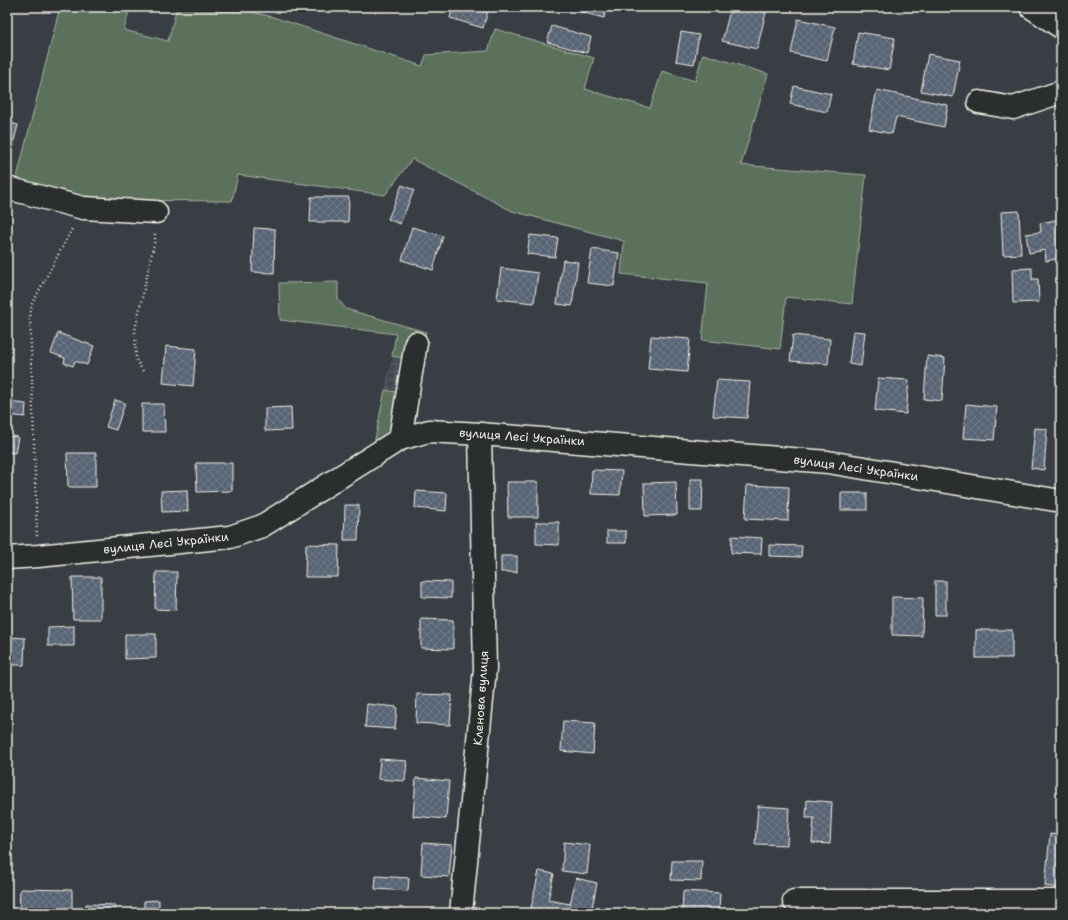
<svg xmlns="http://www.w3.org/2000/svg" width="1068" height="920" font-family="'Shantell Sans',sans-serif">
<defs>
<pattern id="industrial-grid" width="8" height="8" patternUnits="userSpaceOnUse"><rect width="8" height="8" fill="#424952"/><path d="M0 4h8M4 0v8" fill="none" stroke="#5e646b"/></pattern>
<pattern id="building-cross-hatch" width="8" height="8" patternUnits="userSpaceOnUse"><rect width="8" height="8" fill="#596474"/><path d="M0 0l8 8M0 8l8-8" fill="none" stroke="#717b88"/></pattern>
</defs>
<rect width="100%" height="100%" fill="#383e43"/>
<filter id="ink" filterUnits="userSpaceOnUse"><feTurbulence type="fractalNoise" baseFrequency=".025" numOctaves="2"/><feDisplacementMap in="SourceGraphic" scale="8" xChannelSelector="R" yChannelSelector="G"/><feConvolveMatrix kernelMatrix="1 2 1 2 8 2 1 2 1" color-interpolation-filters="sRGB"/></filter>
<g filter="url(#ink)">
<!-- industrial -->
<path fill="url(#industrial-grid)" d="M 392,356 L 408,359 L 401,394 L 385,390 Z"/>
<!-- green -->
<g fill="#5b715c" stroke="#a8b1a2">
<path d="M 60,7 L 130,7 L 124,30 L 168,41 L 177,7 L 231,7 L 273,17 L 422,66 L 426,55 L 488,51 L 495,29 L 594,58 L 585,89 L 650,108 L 662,71 L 695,81 L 703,54 L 768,74 L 741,165 L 866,175 L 852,304 L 786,297 L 780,349 L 702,340 L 708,283 L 621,274 L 624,241 L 512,211 L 412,159 L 385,195 L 238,175 L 232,201 L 83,200 L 16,181 Z"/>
<path d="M 338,282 L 338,299 L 346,309 L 426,332 L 412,425 L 374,444 L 385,390 L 401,393 L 408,359 L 392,356 L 396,334 L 280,320 L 279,283 Z"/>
</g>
<!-- building -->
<g fill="url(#building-cross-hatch)" stroke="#f4f1e8">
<path d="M 453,7 L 461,7 L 475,11 L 476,7 L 489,7 L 483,28 L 450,18 Z"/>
<path d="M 566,7 L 606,7 L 604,18 L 566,8 Z"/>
<path d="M 731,7 L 746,7 L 766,12 L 757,49 L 722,41 Z"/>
<path d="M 798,19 L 835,27 L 827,61 L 791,53 Z"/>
<path d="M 552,26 L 591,37 L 587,53 L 547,42 Z"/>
<path d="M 681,32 L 699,35 L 694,64 L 676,61 Z"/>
<path d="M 858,32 L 895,38 L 889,70 L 853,64 Z"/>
<path d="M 928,54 L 960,60 L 953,97 L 921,91 Z"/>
<path d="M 794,86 L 831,94 L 827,112 L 790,104 Z"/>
<path d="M 877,90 L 948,105 L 944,127 L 896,117 L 892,134 L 869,129 Z"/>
<path d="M 7,122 L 18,125 L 9,160 L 7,159 Z"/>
<path d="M 402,185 L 414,190 L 400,224 L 388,219 Z"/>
<path d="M 311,197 L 349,197 L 348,222 L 310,222 Z"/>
<path d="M 1019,211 L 1021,254 L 1003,255 L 1001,212 Z"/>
<path d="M 1061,219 L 1061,258 L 1046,261 L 1045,250 L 1029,253 L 1026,234 L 1041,232 L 1040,223 Z"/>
<path d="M 412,227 L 443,236 L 433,270 L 402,260 Z"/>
<path d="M 254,228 L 275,229 L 274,273 L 252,272 Z"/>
<path d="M 530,235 L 558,238 L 555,257 L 527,254 Z"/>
<path d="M 592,249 L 619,253 L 614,286 L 587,283 Z"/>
<path d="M 563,260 L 578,262 L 572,306 L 557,304 Z"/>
<path d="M 501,268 L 538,273 L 534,303 L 497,299 Z"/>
<path d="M 1032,268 L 1032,279 L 1038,279 L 1039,302 L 1013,303 L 1012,269 Z"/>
<path d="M 853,331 L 865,332 L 861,366 L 849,364 Z"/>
<path d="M 58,333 L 94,346 L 87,365 L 75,361 L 73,366 L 64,363 L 65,358 L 51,353 Z"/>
<path d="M 793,335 L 830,339 L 828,364 L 790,361 Z"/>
<path d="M 651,336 L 690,339 L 687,372 L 648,369 Z"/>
<path d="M 1058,341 L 1061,341 L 1061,364 L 1059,364 Z"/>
<path d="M 166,346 L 196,349 L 193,386 L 163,383 Z"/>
<path d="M 927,356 L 945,358 L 942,401 L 924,399 Z"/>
<path d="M 878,378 L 909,380 L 906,414 L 875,411 Z"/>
<path d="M 717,380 L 750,382 L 747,418 L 713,416 Z"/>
<path d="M 115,400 L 125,403 L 116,430 L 106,427 Z"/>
<path d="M 7,402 L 26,404 L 25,417 L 7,415 Z"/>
<path d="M 142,404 L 164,404 L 165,432 L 142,432 Z"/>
<path d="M 966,404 L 997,407 L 994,440 L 963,438 Z"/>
<path d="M 291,407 L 292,430 L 265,431 L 265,408 Z"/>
<path d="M 1035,428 L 1047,429 L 1044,470 L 1031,468 Z"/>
<path d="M 7,436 L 18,437 L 15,453 L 7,452 Z"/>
<path d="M 1061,438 L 1061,474 L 1057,474 Z"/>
<path d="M 67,453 L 96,453 L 96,487 L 68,487 Z"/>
<path d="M 196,463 L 232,463 L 232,491 L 197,492 Z"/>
<path d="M 592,470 L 622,471 L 620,495 L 591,494 Z"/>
<path d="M 690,479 L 703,479 L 702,511 L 690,511 Z"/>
<path d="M 507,482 L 538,482 L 538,517 L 508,517 Z"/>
<path d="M 676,482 L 677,515 L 645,516 L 644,483 Z"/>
<path d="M 747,485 L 789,487 L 788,521 L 745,519 Z"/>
<path d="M 187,490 L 188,511 L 162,512 L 161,491 Z"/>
<path d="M 416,491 L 447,493 L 446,511 L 415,508 Z"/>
<rect x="841" y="493" width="26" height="17"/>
<path d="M 345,505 L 359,505 L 358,540 L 344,540 Z"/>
<path d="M 536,522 L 559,522 L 559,545 L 536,544 Z"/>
<rect x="607" y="531" width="19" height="12"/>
<path d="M 732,536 L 762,538 L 761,554 L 731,553 Z"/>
<path d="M 306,544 L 339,545 L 338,577 L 305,577 Z"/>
<path d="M 769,545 L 802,546 L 801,557 L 769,556 Z"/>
<rect x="501" y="556" width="16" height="16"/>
<path d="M 156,572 L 177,572 L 176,610 L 155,609 Z"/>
<path d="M 72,577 L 101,577 L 101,619 L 73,619 Z"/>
<path d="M 422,581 L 451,582 L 451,598 L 422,597 Z"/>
<rect x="935" y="581" width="11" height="34"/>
<path d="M 892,597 L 923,598 L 922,636 L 892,635 Z"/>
<path d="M 7,613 L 11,613 L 11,637 L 25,638 L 24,665 L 7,665 Z"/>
<path d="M 421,619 L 453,620 L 453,649 L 421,648 Z"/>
<path d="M 74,626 L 74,646 L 48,646 L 48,627 Z"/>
<rect x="976" y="630" width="36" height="28"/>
<path d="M 125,634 L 156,634 L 156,658 L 125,659 Z"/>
<path d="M 417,694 L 452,695 L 450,725 L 416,723 Z"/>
<path d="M 367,704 L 397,707 L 395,729 L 365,727 Z"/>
<path d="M 563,721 L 595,723 L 593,754 L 561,751 Z"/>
<path d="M 380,759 L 407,761 L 405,781 L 378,779 Z"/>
<path d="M 416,778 L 449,781 L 446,819 L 413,816 Z"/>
<path d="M 807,800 L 832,802 L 830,844 L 812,843 L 814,818 L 806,818 Z"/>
<path d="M 758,806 L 789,808 L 787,845 L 755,844 Z"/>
<path d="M 1050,834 L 1061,835 L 1061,888 L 1045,886 Z"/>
<path d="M 564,842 L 590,845 L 587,874 L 562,871 Z"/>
<path d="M 423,843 L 452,845 L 449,877 L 421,875 Z"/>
<path d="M 672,861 L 702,861 L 701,881 L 671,880 Z"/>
<path d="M 539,871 L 554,874 L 548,900 L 570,904 L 576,878 L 597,883 L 591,913 L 530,913 Z"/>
<path d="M 376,876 L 409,878 L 408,891 L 375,889 Z"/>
<path d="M 20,889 L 72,890 L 72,913 L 19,913 Z"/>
<path d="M 683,891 L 720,893 L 719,913 L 682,913 Z"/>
<path d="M 159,900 L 159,913 L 144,913 L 144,901 Z"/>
<path d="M 86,904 L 115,905 L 115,913 L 86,913 Z"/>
</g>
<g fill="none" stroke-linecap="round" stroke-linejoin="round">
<!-- minor casing -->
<g stroke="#f4f1e8" stroke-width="25">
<g id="minor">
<path d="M 1031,7 L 1061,27"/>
<path d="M 979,102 L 1013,108 L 1061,92"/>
<path d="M 7,188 L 83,208 L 156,212"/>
<path d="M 400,439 L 416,343"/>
<path d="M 7,558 L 38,556 L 230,537 L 262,526 L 400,439 L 429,431 L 480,434 L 828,462 L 1061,501"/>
<path d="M 794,901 L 1061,901"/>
<path d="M 461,913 L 485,669 L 480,434"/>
</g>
</g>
<!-- path -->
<g stroke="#f4f1e8" stroke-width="2.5" stroke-dasharray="1 3" stroke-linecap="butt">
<path d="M 143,371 L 136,359 L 135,330 L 155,239 L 155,232"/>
<path d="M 37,536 L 30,317 L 32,304 L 73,227"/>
</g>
<!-- minor -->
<use href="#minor" stroke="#2a2d2e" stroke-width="22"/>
</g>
</g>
<g text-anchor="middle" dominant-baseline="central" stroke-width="3" stroke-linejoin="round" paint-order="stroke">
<!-- street labels -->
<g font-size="12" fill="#f4f1e8" stroke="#2a2d2e">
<text transform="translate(522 437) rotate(4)">вулиця Лесі Українки</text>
<text transform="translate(856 468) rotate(8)">вулиця Лесі Українки</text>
<text transform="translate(166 543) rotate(-6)">вулиця Лесі Українки</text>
<text transform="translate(481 698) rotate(-86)">Кленова вулиця</text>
</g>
</g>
<!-- margin -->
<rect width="1068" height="920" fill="none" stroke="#2a2d2e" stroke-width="24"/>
<rect x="12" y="12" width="1044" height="896" fill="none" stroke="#f4f1e8" stroke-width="1.5" filter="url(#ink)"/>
</svg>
